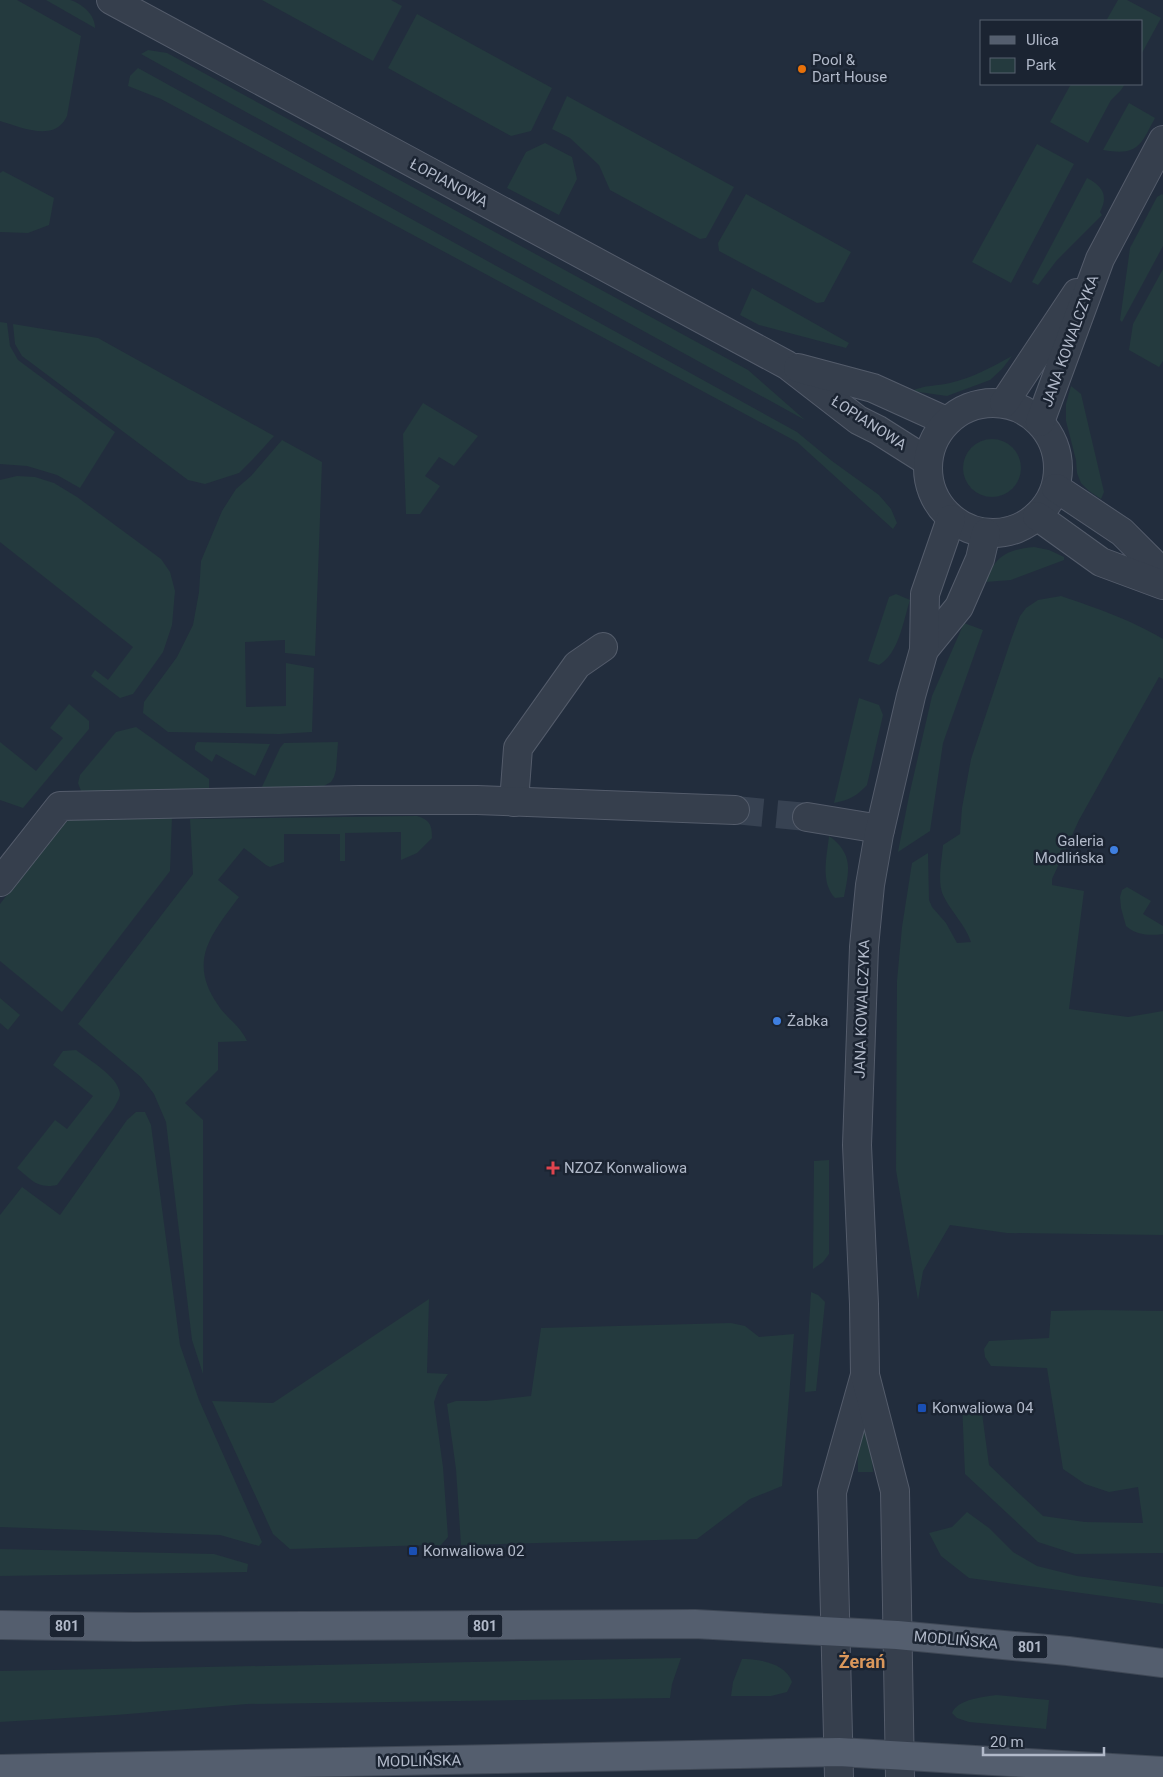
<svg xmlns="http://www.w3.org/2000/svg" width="1163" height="1777" font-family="Roboto,sans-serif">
<rect width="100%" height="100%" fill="#222d3d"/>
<!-- green -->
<g fill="#243a3e">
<path d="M 0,0 L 17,0 L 81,36 L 67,116 C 55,143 21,127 0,121 Z"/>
<path d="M 46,0 C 54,0 63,0 70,0 C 83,4 95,15 95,28 Z"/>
<path d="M 262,0 L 391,0 L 402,6 L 373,61 Z"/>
<path d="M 1118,0 L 1127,0 L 1161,18 L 1142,53 L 1142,21 L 1106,21 Z"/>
<path d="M 417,14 L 552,88 L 531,131 L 511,136 L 388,68 Z"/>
<path d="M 148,50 L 167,53 L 748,370 L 805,420 L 141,54 Z"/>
<path d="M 138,68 L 797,432 L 832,461 L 879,495 L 891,509 L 897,523 L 893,529 L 797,442 L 161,99 L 128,86 L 130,76 Z"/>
<path d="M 1071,84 L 1125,84 L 1121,90 L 1111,100 L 1088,143 L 1050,122 Z"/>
<path d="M 567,96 L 734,187 L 706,238 L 700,239 L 610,190 L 599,165 L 570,138 L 552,129 Z"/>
<path d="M 1129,103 L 1155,118 C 1140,146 1138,156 1103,150 Z"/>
<path d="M 545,143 L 572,157 L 577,179 L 559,215 L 507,188 L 526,152 Z"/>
<path d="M 1037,144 L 1074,164 L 1011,283 L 972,262 Z"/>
<path d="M 3,171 L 54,198 L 49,225 L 28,233 L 0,232 L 0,173 Z"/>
<path d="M 1087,178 C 1102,186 1109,195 1100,212 L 1102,215 L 1057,260 L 1038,285 L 1032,282 Z"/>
<path d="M 746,194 L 851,252 L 824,302 L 817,303 L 719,251 L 718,243 Z"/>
<path d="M 1162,194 L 1163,195 L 1163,246 L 1122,322 L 1120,320 L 1130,248 L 1157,197 Z"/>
<path d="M 1163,269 L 1163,361 L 1159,367 L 1129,350 L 1133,324 Z"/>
<path d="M 752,288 L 849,343 L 846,348 L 759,325 L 740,315 Z"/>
<path d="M 0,322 L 7,323 L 10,346 L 18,360 L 115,432 L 80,488 L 57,475 L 27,466 L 0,464 Z"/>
<path d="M 13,324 L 98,338 L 274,436 L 253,459 L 239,473 L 205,484 L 188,480 L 22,356 L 15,344 Z"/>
<path d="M 1012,356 L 1002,369 L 990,380 L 947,396 L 912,391 C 924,385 937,386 950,383 C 972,378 992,367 1012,356 Z"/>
<path d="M 1071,386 L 1081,394 L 1104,492 L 1101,499 L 1089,491 L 1081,483 L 1077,473 L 1076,460 L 1066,421 L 1066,404 Z"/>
<path d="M 423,403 L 478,436 L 454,466 L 439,457 L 425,476 L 440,486 L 420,514 L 406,514 L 403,434 Z"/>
<circle cx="992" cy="468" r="29"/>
<path d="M 282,440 L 322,462 L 315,656 L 285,653 L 285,640 L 245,642 L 246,707 L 286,706 L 286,663 L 314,668 L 312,732 L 279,734 L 168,732 L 143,713 L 144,702 L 177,657 L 193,625 L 199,592 L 201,561 L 222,511 L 236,489 L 251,476 Z"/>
<path d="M 17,476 L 35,477 L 54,483 L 77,497 L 161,559 L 170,572 L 175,591 L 172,625 L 163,652 L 133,694 L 120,698 L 91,676 L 95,670 L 108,680 L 133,647 L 0,542 L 0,480 Z"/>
<path d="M 1034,547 L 1049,550 L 1064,557 L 1064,560 L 1011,580 L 985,582 C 996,556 1005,550 1034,547 Z"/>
<path d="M 896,594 L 910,600 C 903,622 899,653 879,665 L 868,661 L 889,597 Z"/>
<path d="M 1061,596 C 1099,609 1129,619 1163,639 L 1163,679 L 1159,677 L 1079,820 L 1052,879 L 1052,885 L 1084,891 L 1069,1009 L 1128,1017 L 1163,1011 L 1163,1235 L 1007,1233 L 950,1225 L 923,1271 L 918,1300 L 896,1170 L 897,981 L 902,927 L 912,863 L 928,853 L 929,900 L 932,907 L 946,923 L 957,943 L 971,942 C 965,924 951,912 943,895 C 937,881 942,860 943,845 L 960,834 L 962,808 L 971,759 L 1012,637 L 1020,616 L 1026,608 L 1038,600 Z"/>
<path d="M 964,623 L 983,630 L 943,743 L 930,831 L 898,852 L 909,796 L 932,696 Z"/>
<path d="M 859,698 L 879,705 L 883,715 L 867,785 C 857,796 849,800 834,803 Z"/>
<path d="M 69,704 L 89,721 L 89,729 L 23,808 L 0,800 L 0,742 L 36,771 L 63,738 L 50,728 Z"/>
<path d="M 136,727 L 209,779 L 209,788 L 204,792 L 92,794 L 81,791 L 78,783 L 80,775 L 116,732 Z"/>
<path d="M 197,742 L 270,744 L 255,776 L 216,754 L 212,762 L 195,750 L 195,746 Z"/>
<path d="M 338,742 L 336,770 L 334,777 L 331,782 L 320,788 L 261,789 L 280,748 L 284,743 Z"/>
<path d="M 417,816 C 430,820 432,825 432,838 L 417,853 L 401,860 L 401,832 L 345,833 L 345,861 L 340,861 L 340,834 L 284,834 L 284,862 L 270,867 L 266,865 L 244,848 L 218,880 L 239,897 C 212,934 187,960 218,1005 C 227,1019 239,1024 247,1041 L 218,1042 L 218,1070 L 185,1103 L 203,1120 L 203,1374 L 192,1340 L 166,1122 L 154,1094 L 141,1077 L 78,1024 L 193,874 L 190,819 Z"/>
<path d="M 172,817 L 170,871 L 62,1012 L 0,961 L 0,904 L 61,824 L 74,818 Z"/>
<path d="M 829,836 C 854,854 849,871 844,897 L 835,898 C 820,882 827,856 829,836 Z"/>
<path d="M 1127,887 L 1151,901 L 1143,914 L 1163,926 L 1163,934 C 1150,936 1136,935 1126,926 L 1121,908 L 1120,897 L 1122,890 Z"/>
<path d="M 0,998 L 20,1015 L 8,1030 L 0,1023 Z"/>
<path d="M 76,1050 C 89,1060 119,1077 120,1094 C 120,1098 116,1104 114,1108 L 57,1185 C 37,1189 32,1180 17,1168 L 55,1120 L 67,1129 L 93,1096 L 53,1065 L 63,1051 Z"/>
<path d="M 136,1112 L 145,1112 L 151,1125 L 180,1345 L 199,1400 L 262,1542 L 259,1546 L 220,1535 L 0,1527 L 0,1215 L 22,1187 L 60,1215 L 127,1120 Z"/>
<path d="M 829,1160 L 829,1254 L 823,1262 L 813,1269 L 814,1161 Z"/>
<path d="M 811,1292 L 818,1295 L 825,1302 L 816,1391 L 805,1392 Z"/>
<path d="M 429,1299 L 427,1373 L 448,1374 L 439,1387 L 434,1402 L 443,1467 L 448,1537 L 441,1545 L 431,1545 L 290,1549 L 273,1534 L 212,1401 L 273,1403 Z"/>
<path d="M 1096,1310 L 1163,1311 L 1163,1553 L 1075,1554 L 1038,1542 L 965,1474 L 962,1403 L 981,1406 L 989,1465 L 1043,1516 L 1085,1522 L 1143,1523 L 1138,1487 L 1109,1492 L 1085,1484 L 1063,1469 L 1047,1368 L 991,1366 L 985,1357 L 984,1349 L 989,1341 L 1049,1338 L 1051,1311 Z"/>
<path d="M 731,1323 L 745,1326 L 759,1337 L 794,1334 L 782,1486 L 750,1499 L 697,1539 L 461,1545 L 456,1469 L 447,1404 L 456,1401 L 486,1401 L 531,1396 L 541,1328 Z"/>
<path d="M 869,1418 L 873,1472 L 858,1472 L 857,1419 Z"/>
<path d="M 967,1512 L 989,1528 L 1013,1552 L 1037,1566 L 1077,1576 L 1163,1587 L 1163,1604 L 969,1578 L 941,1556 L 929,1533 L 952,1527 Z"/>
<path d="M 0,1549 L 214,1554 L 248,1564 L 247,1572 L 0,1576 Z"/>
<path d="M 681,1658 L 672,1684 L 670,1698 L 247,1704 L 116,1715 L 0,1722 L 0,1671 Z"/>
<path d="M 742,1659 C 759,1659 786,1663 792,1682 L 787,1692 L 771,1696 L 731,1696 L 733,1682 Z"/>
<path d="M 996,1695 L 1049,1700 L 1046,1729 L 969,1722 L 957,1718 L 952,1713 C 958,1699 983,1697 996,1695 Z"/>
</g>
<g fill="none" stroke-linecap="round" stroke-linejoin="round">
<!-- minor-tunnel -->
<path stroke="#374252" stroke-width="28" stroke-dasharray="28 14" stroke-linecap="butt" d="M 735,810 L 807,817"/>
<!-- minor casing -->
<g stroke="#545c6b" stroke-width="30">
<g id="minor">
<path d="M 111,0 L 787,365 L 858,420 L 878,430 L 927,461"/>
<path d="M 798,368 L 873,388 L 946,421"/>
<circle cx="993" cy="468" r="65"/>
<path d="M 1004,403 L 1077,293"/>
<path d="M 1040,422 L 1100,259 L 1163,140"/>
<path d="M 1056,488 L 1122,532 L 1163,573"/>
<path d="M 1037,516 L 1101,562 L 1163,585"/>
<path d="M 924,650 L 959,607 L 980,559 L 986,533"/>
<path d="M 514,802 L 518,748 L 577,665 L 603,647"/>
<path d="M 807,817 L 880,829"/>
<path d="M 0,882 L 60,806 L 359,800 L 477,800 L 735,810"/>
<path d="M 839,1777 L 832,1492 L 865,1375"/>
<path d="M 900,1777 L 895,1491 L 865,1375 L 864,1304 L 857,1145 L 864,947 L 870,885 L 879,834 L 911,696 L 924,650 L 925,594 L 951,519"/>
</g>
</g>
<!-- major casing -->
<g stroke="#3f4856" stroke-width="30">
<g id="major">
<path d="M 0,1625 L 135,1627 L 695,1624 L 897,1635 L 1068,1651 L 1163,1663"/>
<path d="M 0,1769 L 839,1752 L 1163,1771"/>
</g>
</g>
<!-- minor -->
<use href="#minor" stroke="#363f4d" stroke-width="28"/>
<!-- major -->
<use href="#major" stroke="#545e6e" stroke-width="28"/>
</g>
<!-- markers -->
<circle fill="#e8710a" stroke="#1b2432" stroke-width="2" cx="802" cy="69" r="5"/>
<g fill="#3f7fe0" stroke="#1b2432" stroke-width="2">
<circle cx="1114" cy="850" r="5"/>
<circle cx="777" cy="1021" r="5"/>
</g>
<path fill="#e0444e" stroke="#1b2432" stroke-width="2" d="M550.5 1160.5h5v5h5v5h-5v5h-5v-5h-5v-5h5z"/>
<g fill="#1a4fb4" stroke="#1b2432" stroke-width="2">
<rect x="917" y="1403" width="10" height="10" rx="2.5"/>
<rect x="408" y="1546" width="10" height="10" rx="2.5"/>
</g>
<g text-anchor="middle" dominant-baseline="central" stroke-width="5" stroke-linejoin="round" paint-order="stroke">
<!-- shield labels -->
<g fill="#1b2432" stroke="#848c9c" stroke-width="1">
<rect x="49.5" y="1614.5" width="35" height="23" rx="4"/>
<rect x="467.5" y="1614.5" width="35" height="23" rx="4"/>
<rect x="1012.5" y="1635.5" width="35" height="23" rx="4"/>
</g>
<g font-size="14" font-weight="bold" fill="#b1b9c9">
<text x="67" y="1626">801</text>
<text x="485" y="1626">801</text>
<text x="1030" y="1647">801</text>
</g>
<!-- poi labels -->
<g font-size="15" fill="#b1b9c9" stroke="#1b2432" text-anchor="start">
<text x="812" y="60">Pool &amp;<tspan x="812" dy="17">Dart House</tspan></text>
<text x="1104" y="841" text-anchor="end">Galeria<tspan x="1104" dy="17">Modlińska</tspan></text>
<text x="787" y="1021">Żabka</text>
<text x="564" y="1168">NZOZ Konwaliowa</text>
<text x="932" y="1408">Konwaliowa 04</text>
<text x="423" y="1551">Konwaliowa 02</text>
</g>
<!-- street labels -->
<g font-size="15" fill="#b1b9c9" stroke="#1b2432">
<text transform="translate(449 183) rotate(28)">ŁOPIANOWA</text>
<text transform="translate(1070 341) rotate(-70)">JANA KOWALCZYKA</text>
<text transform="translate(869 423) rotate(33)">ŁOPIANOWA</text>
<text transform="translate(862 1009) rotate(-88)">JANA KOWALCZYKA</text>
<text transform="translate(956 1640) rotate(5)">MODLIŃSKA</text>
<text transform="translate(419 1761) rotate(-1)">MODLIŃSKA</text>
</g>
<!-- quarter labels -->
<g font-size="18" font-weight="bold" fill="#da975b" stroke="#1b2432">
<text x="862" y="1661">Żerań</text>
</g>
</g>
<!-- legend -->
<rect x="980" y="20" width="162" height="65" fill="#1b2432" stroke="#57606e"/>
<rect x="990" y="36" width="25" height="8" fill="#545e6e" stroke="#57606e"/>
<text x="1026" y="45" font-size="15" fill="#b1b9c9">Ulica</text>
<rect x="990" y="58" width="25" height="15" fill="#243a3e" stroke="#57606e"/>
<text x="1026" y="70" font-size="15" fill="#b1b9c9">Park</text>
<!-- scale -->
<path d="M983 1747v8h121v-8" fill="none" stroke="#b1b9c9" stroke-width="2.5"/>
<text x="990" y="1747" font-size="15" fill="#b1b9c9" stroke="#1b2432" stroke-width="4" paint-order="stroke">20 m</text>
</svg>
